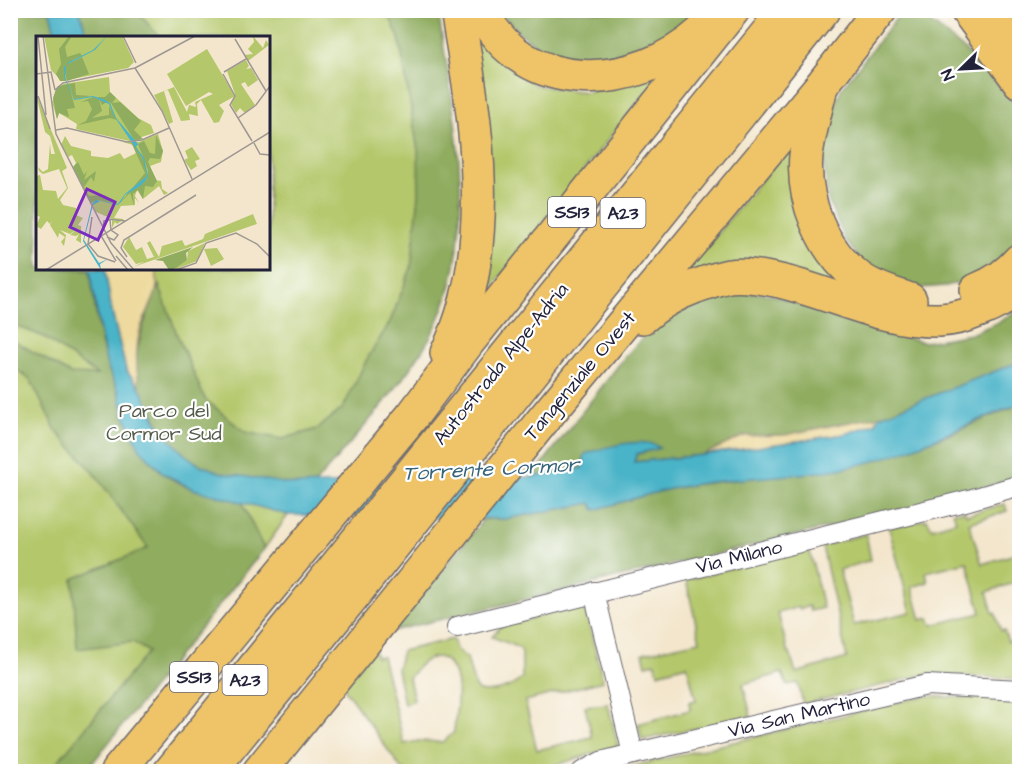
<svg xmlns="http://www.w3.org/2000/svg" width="1030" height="782" font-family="'Architects Daughter',sans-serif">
<rect width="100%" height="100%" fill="#fff"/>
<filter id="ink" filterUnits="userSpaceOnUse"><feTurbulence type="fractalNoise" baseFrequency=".0167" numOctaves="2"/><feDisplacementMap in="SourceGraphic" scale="12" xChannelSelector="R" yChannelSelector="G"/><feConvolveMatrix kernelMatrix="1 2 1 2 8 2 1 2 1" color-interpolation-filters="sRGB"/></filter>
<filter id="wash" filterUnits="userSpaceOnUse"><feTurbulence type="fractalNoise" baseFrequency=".008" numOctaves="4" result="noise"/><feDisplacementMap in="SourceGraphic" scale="24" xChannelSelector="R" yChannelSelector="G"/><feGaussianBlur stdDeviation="1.35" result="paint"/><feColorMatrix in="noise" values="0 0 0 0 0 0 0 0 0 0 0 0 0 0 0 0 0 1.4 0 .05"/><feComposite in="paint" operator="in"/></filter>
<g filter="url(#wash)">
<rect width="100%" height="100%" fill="#f3e6cc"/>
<!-- green -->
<g fill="#b4c76b" stroke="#6b7453" stroke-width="1.5" fill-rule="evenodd">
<path d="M 11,11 L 437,11 L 458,225 L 288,515 L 264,549 L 263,547 L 83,771 L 11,771 ZM 38,38 L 268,38 L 268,268 L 38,268 Z"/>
<path d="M 471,25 L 501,59 L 535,85 L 585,92 L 659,75 L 482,300 Z"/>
<path d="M 783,153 L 795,156 L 852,288 L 681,278 Z"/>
<path d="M 1005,504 L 1007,511 L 969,523 L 982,564 L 1019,553 L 1019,581 L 987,592 L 993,613 L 995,613 L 1001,631 L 1004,630 L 1008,642 L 1016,640 L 1019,650 L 1019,679 L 928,674 L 803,704 L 798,683 L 787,685 L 782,673 L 743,684 L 751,716 L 642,740 L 638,724 L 690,710 L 689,702 L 696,700 L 687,665 L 658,673 L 655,663 L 646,665 L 643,653 L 700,641 L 686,580 L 807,549 L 810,552 L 823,608 L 810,611 L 809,606 L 800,609 L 799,607 L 778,613 L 788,653 L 790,653 L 796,673 L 847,658 L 822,546 L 866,534 L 871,560 L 839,570 L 854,625 L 911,612 L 889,528 L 927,519 L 932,528 L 956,521 L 953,512 L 965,511 L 966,515 ZM 967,562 L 981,613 L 932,625 L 929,618 L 921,620 L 912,587 L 928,582 L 926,572 Z"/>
<path d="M 584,605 L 603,681 L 525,701 L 537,750 L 592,737 L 585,706 L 608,704 L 618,746 L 536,771 L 403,771 L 343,687 L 374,647 L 376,657 L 382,656 L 404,744 L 418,741 L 443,742 L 454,732 C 455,717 459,700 457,685 C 455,668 444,649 425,661 C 419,664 414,672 409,678 L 414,700 L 404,704 L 397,669 L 402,651 L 453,639 L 456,650 L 467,658 L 475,687 L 479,691 C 491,694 513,688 522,678 L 522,653 L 520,648 L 492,637 L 500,627 Z"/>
<path d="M 925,696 L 1019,700 L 1019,771 L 613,771 Z"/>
</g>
<!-- forest -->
<g fill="#8fac5f" stroke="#58674d" stroke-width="1.5">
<path d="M 11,11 L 50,11 L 56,37 L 38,38 L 38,268 L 90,269 C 94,300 98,333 107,364 C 110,374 116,384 119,394 C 128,424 138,452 163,473 C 184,490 216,495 241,501 L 264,549 L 86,771 L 50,771 L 148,652 L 133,642 L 77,649 L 73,579 L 148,548 L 92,470 L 56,431 L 30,379 L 11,367 L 10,338 L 70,374 L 97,375 L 42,336 L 11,324 Z"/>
<path d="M 80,11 L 142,11 L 141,16 L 159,36 L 171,37 L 87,37 Z"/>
<path d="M 387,11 L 438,11 C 454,117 486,252 423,349 C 392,398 351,441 314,485 C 284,485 225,479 198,464 C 177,453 162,430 150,410 C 143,396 134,380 136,363 C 138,335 148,311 159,285 L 178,337 L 205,399 L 245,432 L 282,439 L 317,429 L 343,408 L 367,359 L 390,322 L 411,268 L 419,194 L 418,151 L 399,38 Z"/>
<path d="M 500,11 L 700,11 C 686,28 665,43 645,52 C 621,63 563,61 541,48 C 527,40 509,24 500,11 Z"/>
<path d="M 902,11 L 916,11 L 965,50 L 998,84 L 1019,110 L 1019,243 L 1017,247 L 973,278 L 946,286 L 919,288 L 867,267 L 845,240 L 828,200 L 824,162 L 828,125 L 841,89 Z"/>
<path d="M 740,292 L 769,294 L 867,327 L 925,342 L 971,334 L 1001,321 L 1019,309 L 1019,362 L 880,416 L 785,435 L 744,436 L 703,455 L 634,462 L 637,454 L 659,448 L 582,468 L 532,477 L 624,358 L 650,330 L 678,311 L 712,298 Z"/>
<path d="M 1019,404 L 1019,477 L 936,502 L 392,631 L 484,519 L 505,519 L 591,503 L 596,509 L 659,491 L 697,484 L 838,469 L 869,462 L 948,435 Z"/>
</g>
<!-- sand -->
<g fill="#eeda9e" stroke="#887e6c" stroke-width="1.5">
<path d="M 105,269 L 156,269 C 161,297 148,305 140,330 C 135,349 136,368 139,386 L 126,370 L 112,312 Z"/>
<path d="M 880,416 L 875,424 L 845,434 L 703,455 L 744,436 L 785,435 Z"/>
</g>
<!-- water -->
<g fill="#4ab3c8" stroke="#366a82" stroke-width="1.5">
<path d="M 50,11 L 80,11 L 87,37 L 56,37 Z"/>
<path d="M 90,269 L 105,269 L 112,312 L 126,370 L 139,386 L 157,422 L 167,436 L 183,453 L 198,464 L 222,473 L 296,485 L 532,477 L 582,468 L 585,454 C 602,448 644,435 660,448 L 637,454 L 634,462 L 703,455 L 845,434 L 875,424 L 880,416 L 1019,362 L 1019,404 C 959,426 904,458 839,469 C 792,477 744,477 697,484 C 663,489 629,500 595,510 L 591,503 L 505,519 L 288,515 L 193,489 L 164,474 L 140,449 L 124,414 L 119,392 L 107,366 L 100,332 Z"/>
</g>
</g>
<g filter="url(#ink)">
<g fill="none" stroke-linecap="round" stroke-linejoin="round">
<!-- minor casing -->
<g stroke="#6b676e" stroke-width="22">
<g id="minor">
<path d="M 594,592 L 633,754"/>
<path d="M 457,627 L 969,500 L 1020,485"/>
<path d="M 582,772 L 601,762 L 633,754 L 927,685 L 1020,690"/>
</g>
</g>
<!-- primary casing -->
<g stroke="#6b676e" stroke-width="34">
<path id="primary" d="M 971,11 L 1020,44"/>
</g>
<!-- trunk casing -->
<g stroke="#6b676e" stroke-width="36">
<g id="trunk">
<path d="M 481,10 C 524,99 637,91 702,32"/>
<path d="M 967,10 L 1020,82"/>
<path d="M 820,91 C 815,112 809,133 806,155 C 802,200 822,250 859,278 C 874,289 893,294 910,300"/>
<path d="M 977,290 C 993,284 1009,273 1020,260"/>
<path d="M 643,317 C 658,303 675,294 694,287 C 705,283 718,278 729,276 C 744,274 760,277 775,280 C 829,291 883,322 939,320 C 966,319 998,304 1020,288"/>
<path d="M 447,353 C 498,249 476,120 457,10"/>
<path d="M 117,772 L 413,415 L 468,342 L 733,10"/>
<path d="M 259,772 L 543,420 L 821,86 L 880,10"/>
</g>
</g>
<!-- motorway casing -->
<g stroke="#6b676e" stroke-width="36">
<g id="motorway">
<path d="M 170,772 L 786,10"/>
<path d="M 209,772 L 356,592 L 823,10"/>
</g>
</g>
<!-- minor -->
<use href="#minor" stroke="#fff" stroke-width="20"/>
<!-- primary -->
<use href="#primary" stroke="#efc469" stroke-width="32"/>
<!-- trunk -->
<use href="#trunk" stroke="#efc469" stroke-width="33"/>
<!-- motorway -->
<use href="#motorway" stroke="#efc469" stroke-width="33"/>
</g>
</g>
<g text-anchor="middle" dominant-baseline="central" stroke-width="4.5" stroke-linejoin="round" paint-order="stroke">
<!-- shield labels -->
<g fill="#fff" stroke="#646476" stroke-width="1.5">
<rect x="548" y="197" width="48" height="30" rx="4.5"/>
<rect x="600.5" y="198" width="45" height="30" rx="4.5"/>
<rect x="170" y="662" width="48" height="30" rx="4.5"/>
<rect x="222.5" y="665" width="45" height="30" rx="4.5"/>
</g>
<g font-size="18" font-weight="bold" fill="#22223b">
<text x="572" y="212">SS13</text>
<text x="623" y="213">A23</text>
<text x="194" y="677">SS13</text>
<text x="245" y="680">A23</text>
</g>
<!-- street labels -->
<g font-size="20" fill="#22223b" stroke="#fff">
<text transform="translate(501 364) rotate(-51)">Autostrada Alpe-Adria</text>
<text transform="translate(580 376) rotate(-50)">Tangenziale Ovest</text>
<text transform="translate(739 557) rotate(-14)">Via Milano</text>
<text transform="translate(799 715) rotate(-13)">Via San Martino</text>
</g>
<!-- park labels -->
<g font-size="20" fill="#555c4c" stroke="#fff">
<text x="164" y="411">Parco del<tspan x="164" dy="23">Cormor Sud</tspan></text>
</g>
<!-- water labels -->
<g font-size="21" font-style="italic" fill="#34637a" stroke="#fff">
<text transform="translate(491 469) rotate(-3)">Torrente Cormor</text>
</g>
</g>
<!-- overview -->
<g transform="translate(36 36)">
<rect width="234" height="234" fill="#f3e6cc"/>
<path d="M 8,0 L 86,0 L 98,26 L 92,32 L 26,45 L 15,34 ZM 217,0 L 227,12 L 230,4 L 233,9 L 212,25 L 208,19 L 217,18 L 212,13 L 218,6 ZM 171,13 L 199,60 L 183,69 L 188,75 L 183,86 L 178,87 L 165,64 L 161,68 L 162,80 L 153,78 L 154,84 L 145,85 L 132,54 L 128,55 L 137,86 L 133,88 L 118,59 L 138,51 L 151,76 L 153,69 L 160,71 L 159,66 L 177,58 L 173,56 L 150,70 L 131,38 ZM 210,24 L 213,30 L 210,33 L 215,32 L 222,44 L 212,51 L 209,46 L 205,48 L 219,69 L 209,77 L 204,72 L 200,77 L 195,68 L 199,58 L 191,35 ZM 73,41 L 74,56 L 102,82 L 115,89 L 118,97 L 93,105 L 40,93 L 41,88 L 23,77 L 21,83 L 16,66 L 27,48 ZM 0,58 L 31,132 L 26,135 L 32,152 L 24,164 L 27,169 L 40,172 L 40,179 L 47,182 L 42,189 L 45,190 L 45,207 L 40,204 L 43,198 L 40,200 L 34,199 L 41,193 L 34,198 L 24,194 L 30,199 L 28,210 L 25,206 L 29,201 L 23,197 L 22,202 L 14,189 L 16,185 L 14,188 L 11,185 L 5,193 L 0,190 L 4,181 L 0,179 L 0,140 L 4,139 L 7,154 L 20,155 L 22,163 L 31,152 L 23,133 L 7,138 L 3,135 L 2,131 L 7,136 L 12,133 L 14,108 L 15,118 L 19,118 L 14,100 L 9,96 ZM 122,98 L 127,115 L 125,126 L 114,130 L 119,144 L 125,145 L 126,153 L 132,157 L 128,159 L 123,150 L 107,163 L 101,154 L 99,160 L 103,167 L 99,162 L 99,169 L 85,170 L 78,182 L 88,183 L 81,188 L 79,186 L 76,192 L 76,184 L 81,185 L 60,176 L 37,131 L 40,127 L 36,119 L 32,121 L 25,109 L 29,100 L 35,110 L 55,115 L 55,120 L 72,122 L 84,117 L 88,123 L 100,117 L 97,109 L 87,106 L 103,106 ZM 156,111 L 164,123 L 159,125 L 161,130 L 155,134 L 148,124 L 152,122 L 149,115 ZM 217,178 L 221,188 L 97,231 L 108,226 L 100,228 L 87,211 L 93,201 L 100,214 L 106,211 L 111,223 L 118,221 L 111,207 L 114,205 L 123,221 L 126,210 L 146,204 L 149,210 L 167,203 L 169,198 ZM 169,207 L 161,225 L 140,233 L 138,230 L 151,224 L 152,215 ZM 181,212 L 188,223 L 175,230 L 168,213 Z" fill="#b4c76b"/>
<path d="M 33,0 L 36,0 L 29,11 L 31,21 L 44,17 L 46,20 L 38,23 L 32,28 L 46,21 L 53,38 L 31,45 L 28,33 L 30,45 L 24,45 L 20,38 L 25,28 L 23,13 ZM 39,47 L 40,59 L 55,60 L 38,63 L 33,49 L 39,72 L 31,73 L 33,81 L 23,77 L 21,83 L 17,62 L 20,53 L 22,50 ZM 74,56 L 80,62 L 76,67 L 84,66 L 105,85 L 98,94 L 107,103 L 99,105 L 75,67 L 61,61 L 69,61 ZM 57,61 L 71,66 L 66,69 L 63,63 L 66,75 L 56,82 L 73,79 L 73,70 L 81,84 L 74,82 L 42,89 L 50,85 L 56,73 L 52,65 L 45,66 ZM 120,99 L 127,115 L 124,123 L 114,122 L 112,126 L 121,145 L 117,151 L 109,150 L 107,163 L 102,154 L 97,158 L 98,170 L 94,156 L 111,143 L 112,134 L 102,108 L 108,105 L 114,117 L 119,118 ZM 95,106 L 97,106 L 109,127 L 111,140 L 84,167 L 109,137 ZM 42,126 L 48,139 L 51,135 L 48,144 L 60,135 L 58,146 L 55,141 L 48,151 L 53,160 L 68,159 L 82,168 L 62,164 L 55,167 L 37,131 ZM 157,211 L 150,217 L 151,224 L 137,234 L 133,234 L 127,225 L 119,224 Z" fill="#8fac5f"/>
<path d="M 71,0 L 59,14 L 30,29 L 29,41 L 38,63 L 57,60 L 67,63 L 74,67 L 80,82 L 102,108 L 100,111 L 108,122 L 112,140 L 110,144 L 104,150 L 89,159 L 85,166 L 82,169 L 64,165 L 57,169 L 48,204 L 63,227 L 72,223 L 64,228 L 65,234 L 47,205 L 56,168 L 60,164 L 82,168 L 89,158 L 111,140 L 107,123 L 78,80 L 73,68 L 57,61 L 38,64 L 28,41 L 28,31 L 33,26 L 57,14 Z" fill="#4ab3c8"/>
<path fill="none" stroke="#9f9892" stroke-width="1.5" d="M 2,0 L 10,79M 7,0 L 20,98 L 75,207 L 98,234M 87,0 L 100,27M 199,3 L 230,55M 99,32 L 126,75 L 156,143M 99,32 L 159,0M 188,36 L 210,23M 0,38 L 15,36 L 19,54M 187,38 L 199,60 L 194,69 L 216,105M 19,54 L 27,47 L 99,32M 2,60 L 14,93M 202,82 L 220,69 L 234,50M 20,94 L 31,92 L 91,106 L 106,104 L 133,92M 218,107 L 224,118 L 234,119M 56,181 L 52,208 L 62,220 L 79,226M 72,183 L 90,185M 67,191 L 68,185 L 74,184 L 75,194 L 82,199 L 78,204 L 71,201M 64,198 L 80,225M 80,220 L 92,234M 91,221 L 85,212 L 88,204 L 160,159M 10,234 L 234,96M 140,234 L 160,227 L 170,207 L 200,197 L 221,208 L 234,221"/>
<path fill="#7b2cbf" fill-opacity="0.15" stroke="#7b2cbf" stroke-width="3" d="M 51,153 L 79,166 L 62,204 L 34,191 Z"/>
<rect width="234" height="234" fill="none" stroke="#22223b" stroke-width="3"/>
</g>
<!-- margin -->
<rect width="1030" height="782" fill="none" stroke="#fff" stroke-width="36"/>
<!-- north arrow -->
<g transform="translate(961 69) rotate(246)" stroke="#ffffff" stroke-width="4.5" paint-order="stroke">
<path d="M0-4.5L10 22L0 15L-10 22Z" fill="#22223b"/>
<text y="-9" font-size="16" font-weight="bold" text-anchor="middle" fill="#22223b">N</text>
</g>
</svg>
